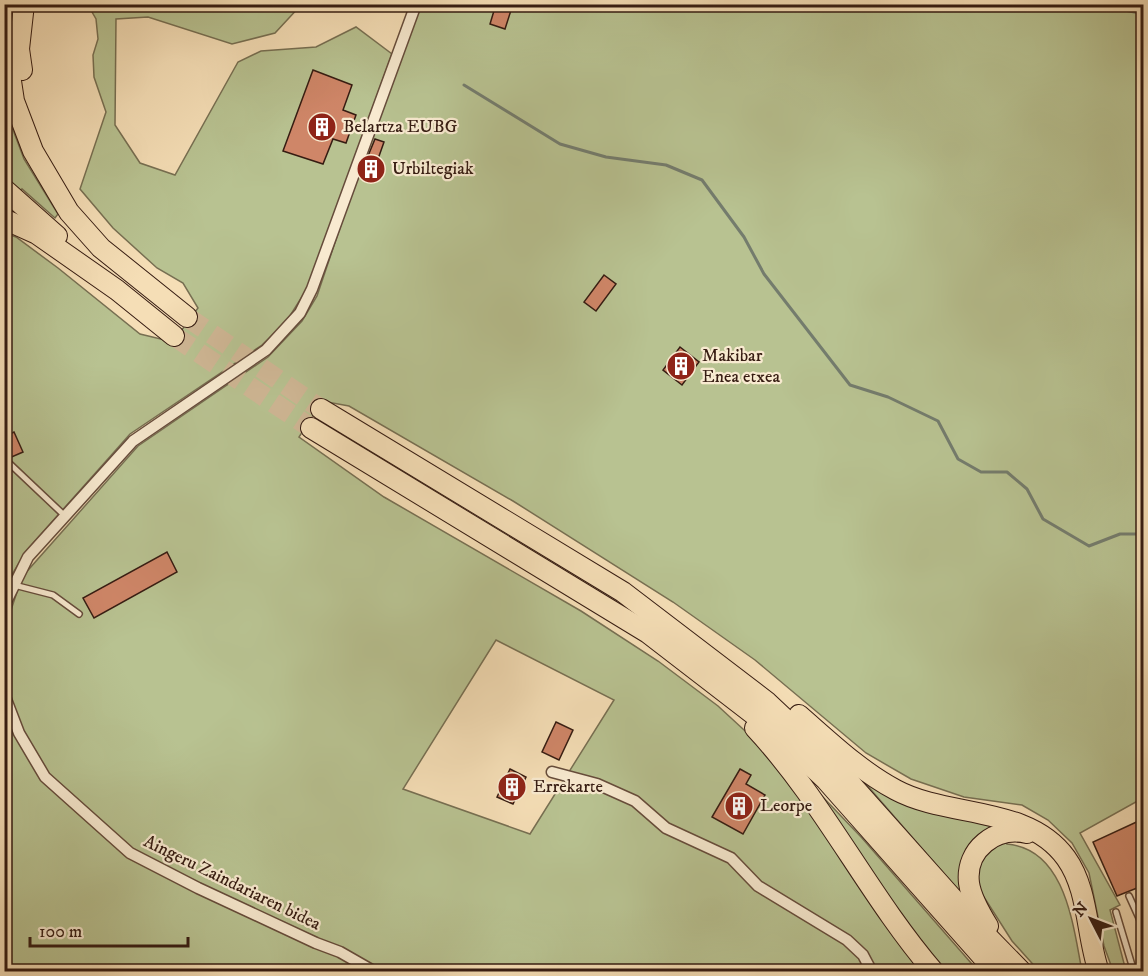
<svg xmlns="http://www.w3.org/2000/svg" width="1148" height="976" font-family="'IM FELL DW Pica',serif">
<rect width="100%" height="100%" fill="#f5deb6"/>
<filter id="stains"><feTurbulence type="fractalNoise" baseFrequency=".00333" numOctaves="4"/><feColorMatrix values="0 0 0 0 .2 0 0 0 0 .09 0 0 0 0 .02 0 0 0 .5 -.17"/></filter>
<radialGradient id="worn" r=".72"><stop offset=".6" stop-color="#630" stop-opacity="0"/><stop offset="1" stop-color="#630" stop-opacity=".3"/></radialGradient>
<!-- green -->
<g fill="#b8c291" stroke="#776f52" stroke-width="1.5" fill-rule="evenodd">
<path d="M 88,5 L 301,5 L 275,33 L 232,44 L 148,17 L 116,19 L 115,125 L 140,163 L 175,175 L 238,62 L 261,51 L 316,47 L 356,27 L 392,54 L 307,289 L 286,322 L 262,345 L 130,434 L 27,550 L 5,586 L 5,233 L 16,237 L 58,268 L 140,334 L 173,342 L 198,308 L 183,283 L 157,268 L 113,228 L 80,189 L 106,112 L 94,77 L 93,55 L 98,39 L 96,19 Z"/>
<path d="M 421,5 L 1143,5 L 1143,798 L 1080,833 L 1120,905 L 1110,910 L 1126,971 L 1114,971 L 1112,968 L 1104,946 L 1089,873 L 1072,843 L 1048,820 L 1022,805 L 964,797 L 911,779 L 866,753 L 755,660 L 673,602 L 513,501 L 349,406 L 322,401 L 299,437 L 384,497 L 581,611 L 658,661 L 718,706 L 756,741 L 800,773 L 862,838 L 978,971 L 5,972 L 4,631 L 22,577 L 138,446 L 268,357 L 302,321 L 317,296 L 382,103 ZM 496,640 L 614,700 L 530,834 L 403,789 Z"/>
<path d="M 4,106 L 24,159 L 58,214 L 55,218 L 22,189 L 9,209 L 5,208 Z"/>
<path d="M 859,776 L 1002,826 L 1007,844 C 1066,849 1073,926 1082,971 L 1039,971 L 1012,941 L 984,897 L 965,898 Z"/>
</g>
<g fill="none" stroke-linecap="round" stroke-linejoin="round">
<!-- stream -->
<g stroke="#747c6d" stroke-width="3">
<path d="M 1095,4 L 1144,14"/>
<path d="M 464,85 L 560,144 L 606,157 L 666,165 L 702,180 L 744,237 L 764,274 L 850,385 L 888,397 L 938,421 L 958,459 L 981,472 L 1007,472 L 1027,489 L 1043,519 L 1089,546 L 1120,534 L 1144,534"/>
</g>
</g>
<!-- building -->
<g fill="#cf8668" stroke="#361c12" stroke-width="1.5">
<path d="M 496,4 L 513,4 L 505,29 L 490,24 Z"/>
<path d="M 313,70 L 352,85 L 343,110 L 356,115 L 346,143 L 333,139 L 323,164 L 283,151 Z"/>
<path d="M 375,139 L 384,142 L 378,159 L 368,156 Z"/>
<path d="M 604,275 L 616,284 L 596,311 L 584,302 Z"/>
<path d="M 680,347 L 699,362 L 682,385 L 663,370 Z"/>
<path d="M 14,432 L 23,452 L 7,459 L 4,437 Z"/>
<path d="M 167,552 L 177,572 L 94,618 L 83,598 Z"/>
<path d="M 556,722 L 573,730 L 559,760 L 542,752 Z"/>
<path d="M 510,769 L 526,777 L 513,804 L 497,797 Z"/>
<path d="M 740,769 L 751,775 L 746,784 L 765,795 L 743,834 L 712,817 Z"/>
<path d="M 1143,819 L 1143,904 L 1137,888 L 1117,896 L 1093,842 Z"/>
</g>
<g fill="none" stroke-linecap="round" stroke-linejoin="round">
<!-- motorway-tunnel -->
<g stroke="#cfb795" stroke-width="20" stroke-dasharray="20 10" stroke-linecap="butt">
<path d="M 187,317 L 321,409"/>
<path d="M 174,336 L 311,428"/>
</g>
<!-- service casing -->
<g stroke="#664c3b" stroke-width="8">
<g id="service">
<path d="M 10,464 L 65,516"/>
<path d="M 14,585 L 53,595 L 79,614"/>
<path d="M 1129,896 L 1144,929"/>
<path d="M 1116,912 L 1134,972"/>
</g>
</g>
<!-- minor casing -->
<g stroke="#664c3b" stroke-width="13">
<g id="minor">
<path d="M 4,606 L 28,557 L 133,441 L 266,350 L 300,313 L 312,289 L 416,4"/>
<path d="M 4,694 L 19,733 L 45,777 L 130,853 L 198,888 L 316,943 L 340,952 L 375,972"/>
<path d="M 552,772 L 597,784 L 635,801 L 666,828 L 731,858 L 758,886 L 847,940 L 863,955 L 872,972"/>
</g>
</g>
<!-- motorway casing -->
<g stroke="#361c12" stroke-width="22">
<g id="motorway">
<path d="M 4,35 L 14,101 L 33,151 L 69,212 L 101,248 L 187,317"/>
<path d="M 22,70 L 19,49 L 24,4"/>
<path d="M 4,189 L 57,236"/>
<path d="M 4,219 L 37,234 L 117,290 L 174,336"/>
<path d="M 321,409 L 623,592 L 767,702 L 833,764 L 980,929 L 1022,972"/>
<path d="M 311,428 L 648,633 L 770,727 L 826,780 L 996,972"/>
<path d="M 799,715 C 829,741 860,771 896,790 C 948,818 1028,805 1066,858 C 1089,890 1086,935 1099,972"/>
<path d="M 755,728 C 824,802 868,895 934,972"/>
<path d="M 988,926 C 980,913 971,898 969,883 C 965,849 996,826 1027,833"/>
</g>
</g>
<!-- service -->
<use href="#service" stroke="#f8ead0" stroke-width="5"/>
<!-- minor -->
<use href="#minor" stroke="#f8ead0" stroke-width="10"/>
<!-- motorway -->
<use href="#motorway" stroke="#f5deb6" stroke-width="20"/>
</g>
<!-- icons -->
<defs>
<g id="building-disc" transform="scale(1.5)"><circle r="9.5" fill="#8f2418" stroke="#f8ead0"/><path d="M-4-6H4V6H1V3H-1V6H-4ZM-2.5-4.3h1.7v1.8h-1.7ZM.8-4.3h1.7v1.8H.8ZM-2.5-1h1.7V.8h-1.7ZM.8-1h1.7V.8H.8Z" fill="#fff"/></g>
</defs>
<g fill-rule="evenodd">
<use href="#building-disc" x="322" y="127"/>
<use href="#building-disc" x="371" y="169"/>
<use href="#building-disc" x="681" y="366"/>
<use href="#building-disc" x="512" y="787"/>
<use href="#building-disc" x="739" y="806"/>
</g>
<g text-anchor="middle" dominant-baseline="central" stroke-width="4.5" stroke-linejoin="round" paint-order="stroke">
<!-- poi labels -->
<g font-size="18" fill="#361c12" stroke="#f8ead0" text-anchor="start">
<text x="343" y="127">Belartza EUBG</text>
<text x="392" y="169">Urbiltegiak</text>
<text x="702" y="356">Makibar<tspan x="702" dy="21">Enea etxea</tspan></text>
<text x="533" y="787">Errekarte</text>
<text x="760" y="806">Leorpe</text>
</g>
<!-- street labels -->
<g font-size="18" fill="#361c12" stroke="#f8ead0">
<text transform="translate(232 883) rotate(26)">Aingeru Zaindariaren bidea</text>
</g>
</g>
<!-- margin -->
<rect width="1148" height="976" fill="none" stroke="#f5deb6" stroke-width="24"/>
<rect x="6" y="6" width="1136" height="964" fill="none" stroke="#361c12" stroke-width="3"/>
<rect x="12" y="12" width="1124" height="952" fill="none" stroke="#361c12" stroke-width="1.5"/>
<!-- north arrow -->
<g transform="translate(1091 919) rotate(312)" stroke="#f8ead0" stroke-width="4.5" paint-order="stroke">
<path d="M0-4.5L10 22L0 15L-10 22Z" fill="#361c12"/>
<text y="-9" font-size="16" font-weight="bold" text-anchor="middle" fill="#361c12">N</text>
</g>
<!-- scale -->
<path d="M30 937v9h158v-9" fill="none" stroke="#361c12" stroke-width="3"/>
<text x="39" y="937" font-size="18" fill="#361c12" stroke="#f8ead0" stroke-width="4.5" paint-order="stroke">100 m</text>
<rect width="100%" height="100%" filter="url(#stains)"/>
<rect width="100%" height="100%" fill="url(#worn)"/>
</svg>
